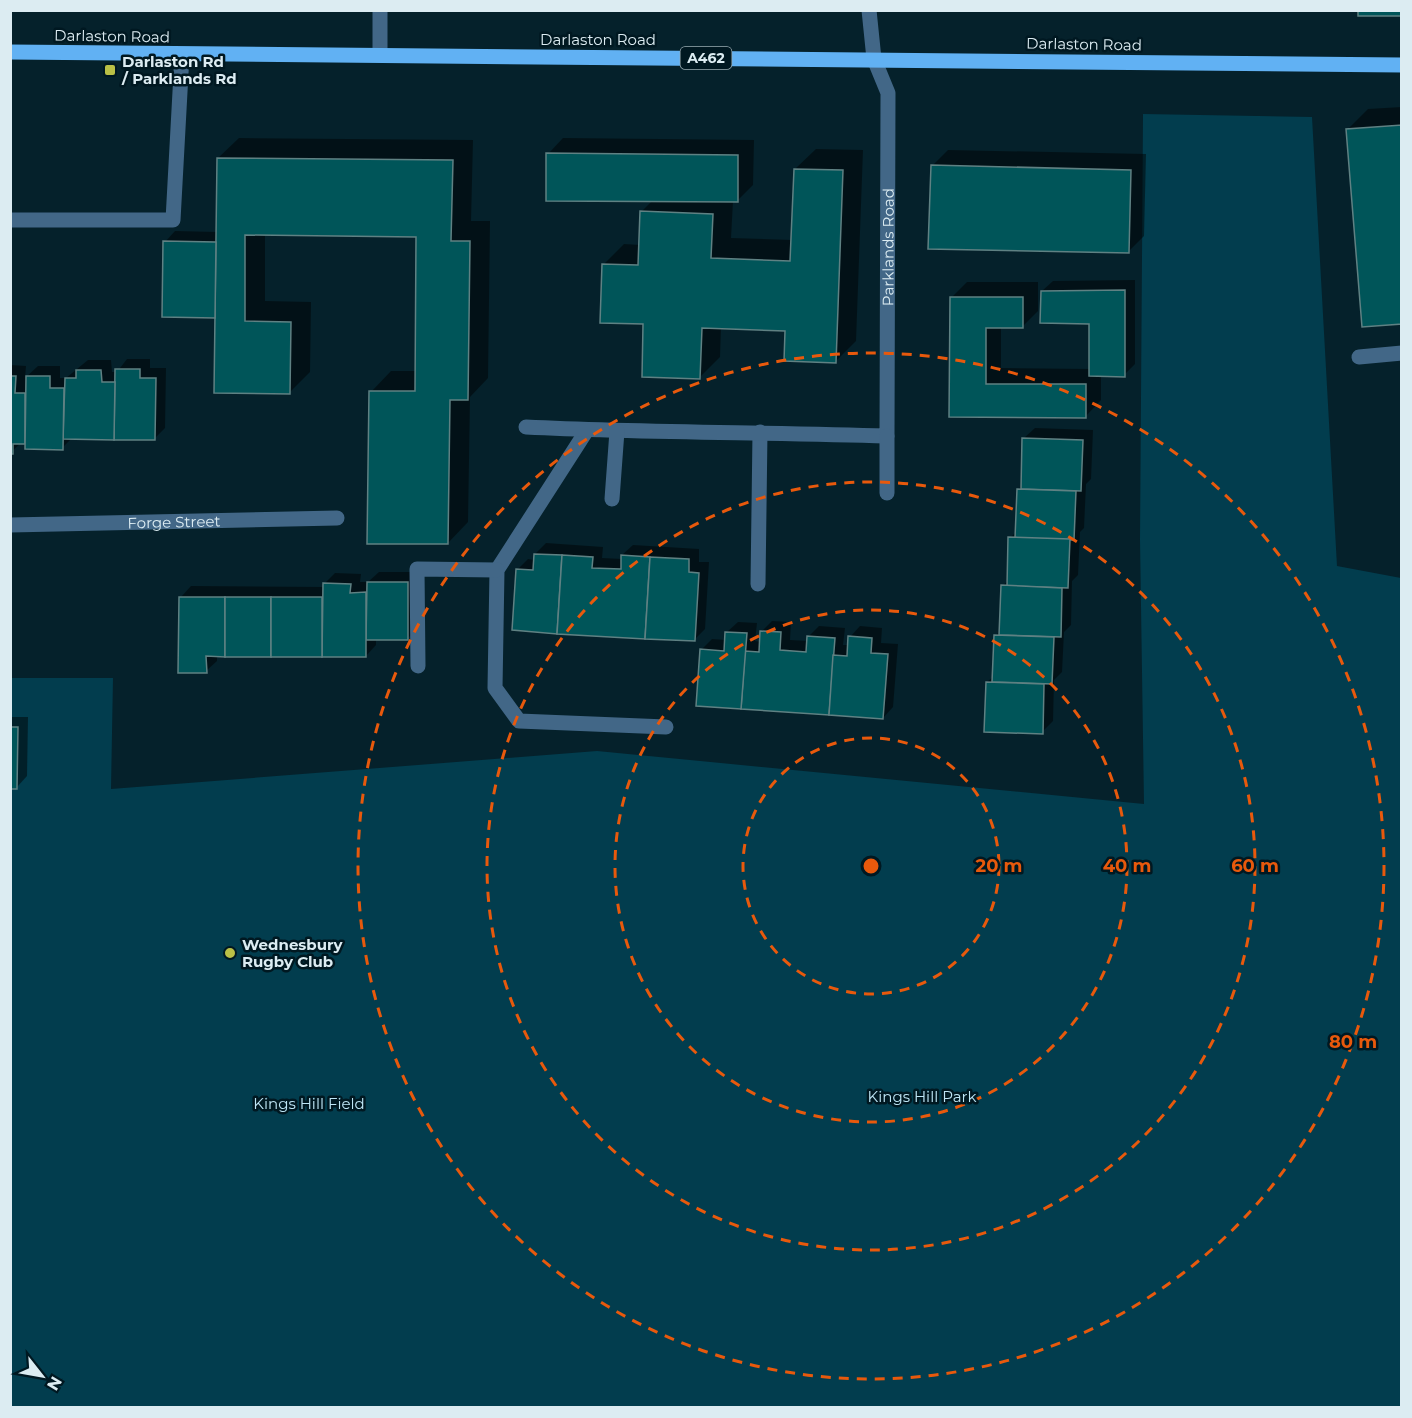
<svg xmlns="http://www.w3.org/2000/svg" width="1412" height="1418" font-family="Montserrat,sans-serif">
<rect width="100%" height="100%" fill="#05212b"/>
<!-- green -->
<path fill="#023d4e" d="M 1143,114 L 1312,117 L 1337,566 L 1401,578 L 1401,1407 L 11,1408 L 11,678 L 113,678 L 111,789 L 597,751 L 1144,804 L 1140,540 Z"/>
<!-- shadow -->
<g fill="#0007">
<path d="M 1402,107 L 1402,322 L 1347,130 L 1368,109 Z"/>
<path d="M 239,138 L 473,140 L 471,221 L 490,221 L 488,378 L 470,397 L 468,522 L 448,543 L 371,392 L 391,371 L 416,371 L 418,235 L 265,233 L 265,301 L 311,302 L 310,372 L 289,393 L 216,317 L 165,242 L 175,231 L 217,232 L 218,158 Z"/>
<path d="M 563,138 L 754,140 L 753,185 L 737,201 L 733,201 L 731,238 L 793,240 L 795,169 L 816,149 L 863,150 L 856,341 L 835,362 L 787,330 L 721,327 L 720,357 L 699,378 L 645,322 L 603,265 L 624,244 L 640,245 L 641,212 L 653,200 L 548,154 Z"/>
<path d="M 948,150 L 1146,154 L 1144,236 L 1128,252 L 932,166 Z"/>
<path d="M 1135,280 L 1135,364 L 1124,375 L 1101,375 L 1101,400 L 1086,416 L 951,415 L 951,298 L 967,282 L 1038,282 L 1038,311 L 1022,327 L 1001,327 L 1001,368 L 1091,369 L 1091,322 L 1042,291 L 1053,281 Z"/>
<path d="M 127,359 L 150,359 L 150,368 L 166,368 L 165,428 L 154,439 L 72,438 L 62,448 L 22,442 L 10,453 L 10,365 L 26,366 L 25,378 L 38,366 L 60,366 L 60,378 L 66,378 L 88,360 L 111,360 L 112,372 L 117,372 Z"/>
<path d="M 1035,428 L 1093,430 L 1091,479 L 1086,484 L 1084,528 L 1080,532 L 1078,575 L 1072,581 L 1071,625 L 1064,632 L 1062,672 L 1054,680 L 1053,721 L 1042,732 L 987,682 L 994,676 L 995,636 L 1001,630 L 1003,586 L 1008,580 L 1010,538 L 1017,531 L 1018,490 L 1022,485 L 1024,438 Z"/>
<path d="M 546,543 L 603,547 L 602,558 L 622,559 L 622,555 L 633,545 L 699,549 L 699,562 L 709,562 L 705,629 L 694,640 L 517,570 L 528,559 L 535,560 L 535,554 Z"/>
<path d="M 379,572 L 418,572 L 418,628 L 407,639 L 376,638 L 376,645 L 366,656 L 217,655 L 217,661 L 206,671 L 181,597 L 191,586 L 324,587 L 324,584 L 335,573 L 361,574 L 360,582 L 368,582 Z"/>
<path d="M 772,621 L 791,622 L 790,640 L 808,641 L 808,637 L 819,626 L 845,628 L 843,645 L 849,645 L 850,637 L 860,626 L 882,628 L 881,643 L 898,644 L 893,707 L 883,718 L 701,650 L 712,639 L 726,640 L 727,632 L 738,622 L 757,623 L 755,641 L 761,642 L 762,631 Z"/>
<path d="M 10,717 L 28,717 L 27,776 L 17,787 L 10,788 Z"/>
</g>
<!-- building -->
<g fill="#005559" stroke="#5f8183" stroke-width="1.5">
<rect x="1358" y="10" width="44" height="6"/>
<path d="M 1402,125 L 1402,324 L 1362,327 L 1346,129 Z"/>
<path d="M 546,153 L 738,155 L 738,202 L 546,201 Z"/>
<path d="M 217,158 L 453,160 L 451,241 L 470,241 L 468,400 L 450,400 L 448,544 L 367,544 L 369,391 L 415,391 L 416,237 L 245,235 L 245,321 L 291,322 L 290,394 L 214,393 Z"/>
<path d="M 931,165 L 1131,170 L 1129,253 L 928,249 Z"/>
<path d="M 794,169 L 843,170 L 836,363 L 784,361 L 785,331 L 702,328 L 700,379 L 642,377 L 643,324 L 600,323 L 602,264 L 638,265 L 640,211 L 713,214 L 711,258 L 790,261 Z"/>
<path d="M 163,241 L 216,242 L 215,318 L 162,317 Z"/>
<path d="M 1125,290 L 1125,377 L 1089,376 L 1089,324 L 1040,323 L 1041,291 Z"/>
<path d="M 950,297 L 1023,297 L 1023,328 L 986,328 L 986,384 L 1086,384 L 1086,418 L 949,417 Z"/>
<path d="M 115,369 L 140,369 L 140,378 L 156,378 L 155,440 L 114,440 Z"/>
<path d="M 76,370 L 101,370 L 102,382 L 115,382 L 114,440 L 63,439 L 65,378 L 76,378 Z"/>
<path d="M 10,376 L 16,376 L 15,393 L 25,393 L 25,444 L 13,444 L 13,454 L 10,454 Z"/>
<path d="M 26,376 L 50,376 L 50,388 L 64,388 L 63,450 L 25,449 Z"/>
<path d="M 1022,438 L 1083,440 L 1081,491 L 1021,489 Z"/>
<path d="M 1017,489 L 1076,491 L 1074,540 L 1015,538 Z"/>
<path d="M 1008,537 L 1070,539 L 1068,588 L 1007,586 Z"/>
<path d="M 534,554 L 562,555 L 557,634 L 512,630 L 516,569 L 533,570 Z"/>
<path d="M 562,555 L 593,557 L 592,568 L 621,569 L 621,555 L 650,557 L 645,639 L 557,634 Z"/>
<path d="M 650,557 L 689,559 L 689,572 L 699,573 L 695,641 L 645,639 Z"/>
<path d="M 367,582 L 408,582 L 408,640 L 366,640 Z"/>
<path d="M 323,583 L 351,584 L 350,593 L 366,592 L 366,657 L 322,657 Z"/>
<path d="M 1001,585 L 1062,588 L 1061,637 L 999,635 Z"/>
<path d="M 179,597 L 225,597 L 225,657 L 206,656 L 207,673 L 178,673 Z"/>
<rect x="225" y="597" width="46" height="60"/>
<rect x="271" y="597" width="51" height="60"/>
<path d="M 760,631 L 781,632 L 780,650 L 806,652 L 807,636 L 835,638 L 829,715 L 741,709 L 745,651 L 759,652 Z"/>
<path d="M 725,632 L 747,633 L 741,709 L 696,706 L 700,649 L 724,651 Z"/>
<path d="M 994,635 L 1054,637 L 1052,684 L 992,682 Z"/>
<path d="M 848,636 L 872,638 L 871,653 L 888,654 L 883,719 L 829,715 L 833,655 L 847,656 Z"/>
<path d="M 986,682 L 1044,684 L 1043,734 L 984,732 Z"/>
<path d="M 10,727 L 18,727 L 17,789 L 10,789 Z"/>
</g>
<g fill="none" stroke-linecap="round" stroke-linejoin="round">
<!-- service -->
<g stroke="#426787" stroke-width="15">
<path d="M 10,220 L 173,220 L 182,55"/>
<path d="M 1359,357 L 1402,353"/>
<path d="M 587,430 L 497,570 L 495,688 L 519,721 L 666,727"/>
<path d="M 758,584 L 760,432"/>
<path d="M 418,666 L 417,569 L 497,570"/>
</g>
<!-- minor -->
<g stroke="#426787" stroke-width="15">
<path d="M 380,10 L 380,55"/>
<path id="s1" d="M 526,427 C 646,433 767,432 887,436 L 888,93 L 874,59 L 869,10"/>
<path d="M 887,493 L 887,436"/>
<path d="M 612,499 L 617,431"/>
<path id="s2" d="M 10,525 L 337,518"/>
</g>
<!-- primary -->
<path stroke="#61b1f3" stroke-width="15" d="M 10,52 L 1402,65"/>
</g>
<!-- distance rings -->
<g fill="none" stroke="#e8590c" stroke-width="3" stroke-dasharray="10 8">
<circle cx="871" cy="866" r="128"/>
<circle cx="871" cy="866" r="256"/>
<circle cx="871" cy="866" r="384"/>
<circle cx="871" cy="866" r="513"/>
</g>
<!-- markers -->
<g fill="#bac046" stroke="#001821" stroke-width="2">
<rect x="104" y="64" width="12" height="12" rx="3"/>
<circle cx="230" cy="953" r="6"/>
</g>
<g text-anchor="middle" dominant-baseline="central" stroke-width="5" stroke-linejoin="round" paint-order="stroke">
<!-- shield labels -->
<rect fill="#001821" stroke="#9aacb3" stroke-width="1.5" x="680.5" y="47" width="51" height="22" rx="4.5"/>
<g font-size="14" font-weight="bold" fill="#dcecf2">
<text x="706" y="58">A462</text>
</g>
<!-- street labels -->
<g font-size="15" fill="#dcecf2" stroke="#001821">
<text transform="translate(112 36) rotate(1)">Darlaston Road</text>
<text x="598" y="39">Darlaston Road</text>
<text transform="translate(1084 44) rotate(1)">Darlaston Road</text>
<text stroke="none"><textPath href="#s1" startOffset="550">Parklands Road</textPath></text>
<text stroke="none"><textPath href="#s2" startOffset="164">Forge Street</textPath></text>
</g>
<!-- poi labels -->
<g font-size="15" font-weight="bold" fill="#dcecf2" stroke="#001821" text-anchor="start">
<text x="122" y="61">Darlaston Rd<tspan x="122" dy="17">/ Parklands Rd</tspan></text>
<text x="242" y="944">Wednesbury<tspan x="242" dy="17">Rugby Club</tspan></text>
</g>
<!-- park labels -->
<g font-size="15" fill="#bee6f6" stroke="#001821">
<text x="922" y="1096">Kings Hill Park</text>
<text x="309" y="1103">Kings Hill Field</text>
</g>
</g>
<circle cx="871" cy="866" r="9" fill="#e8590c" stroke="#001821" stroke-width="3"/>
<g font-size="18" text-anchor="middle" font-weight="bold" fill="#e8590c" stroke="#001821" stroke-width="5" stroke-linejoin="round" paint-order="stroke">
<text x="999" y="872">20 m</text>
<text x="1127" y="872">40 m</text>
<text x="1255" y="872">60 m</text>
<text x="1353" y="1048">80 m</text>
</g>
<!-- border -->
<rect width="1412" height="1418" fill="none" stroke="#dcecf2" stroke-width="24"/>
<!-- north arrow -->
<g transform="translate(42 1376) rotate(121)" stroke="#001821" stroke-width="4.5" paint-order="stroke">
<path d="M0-4.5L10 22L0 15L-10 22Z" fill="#dcecf2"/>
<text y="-9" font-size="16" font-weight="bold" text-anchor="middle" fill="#dcecf2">N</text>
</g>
</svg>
